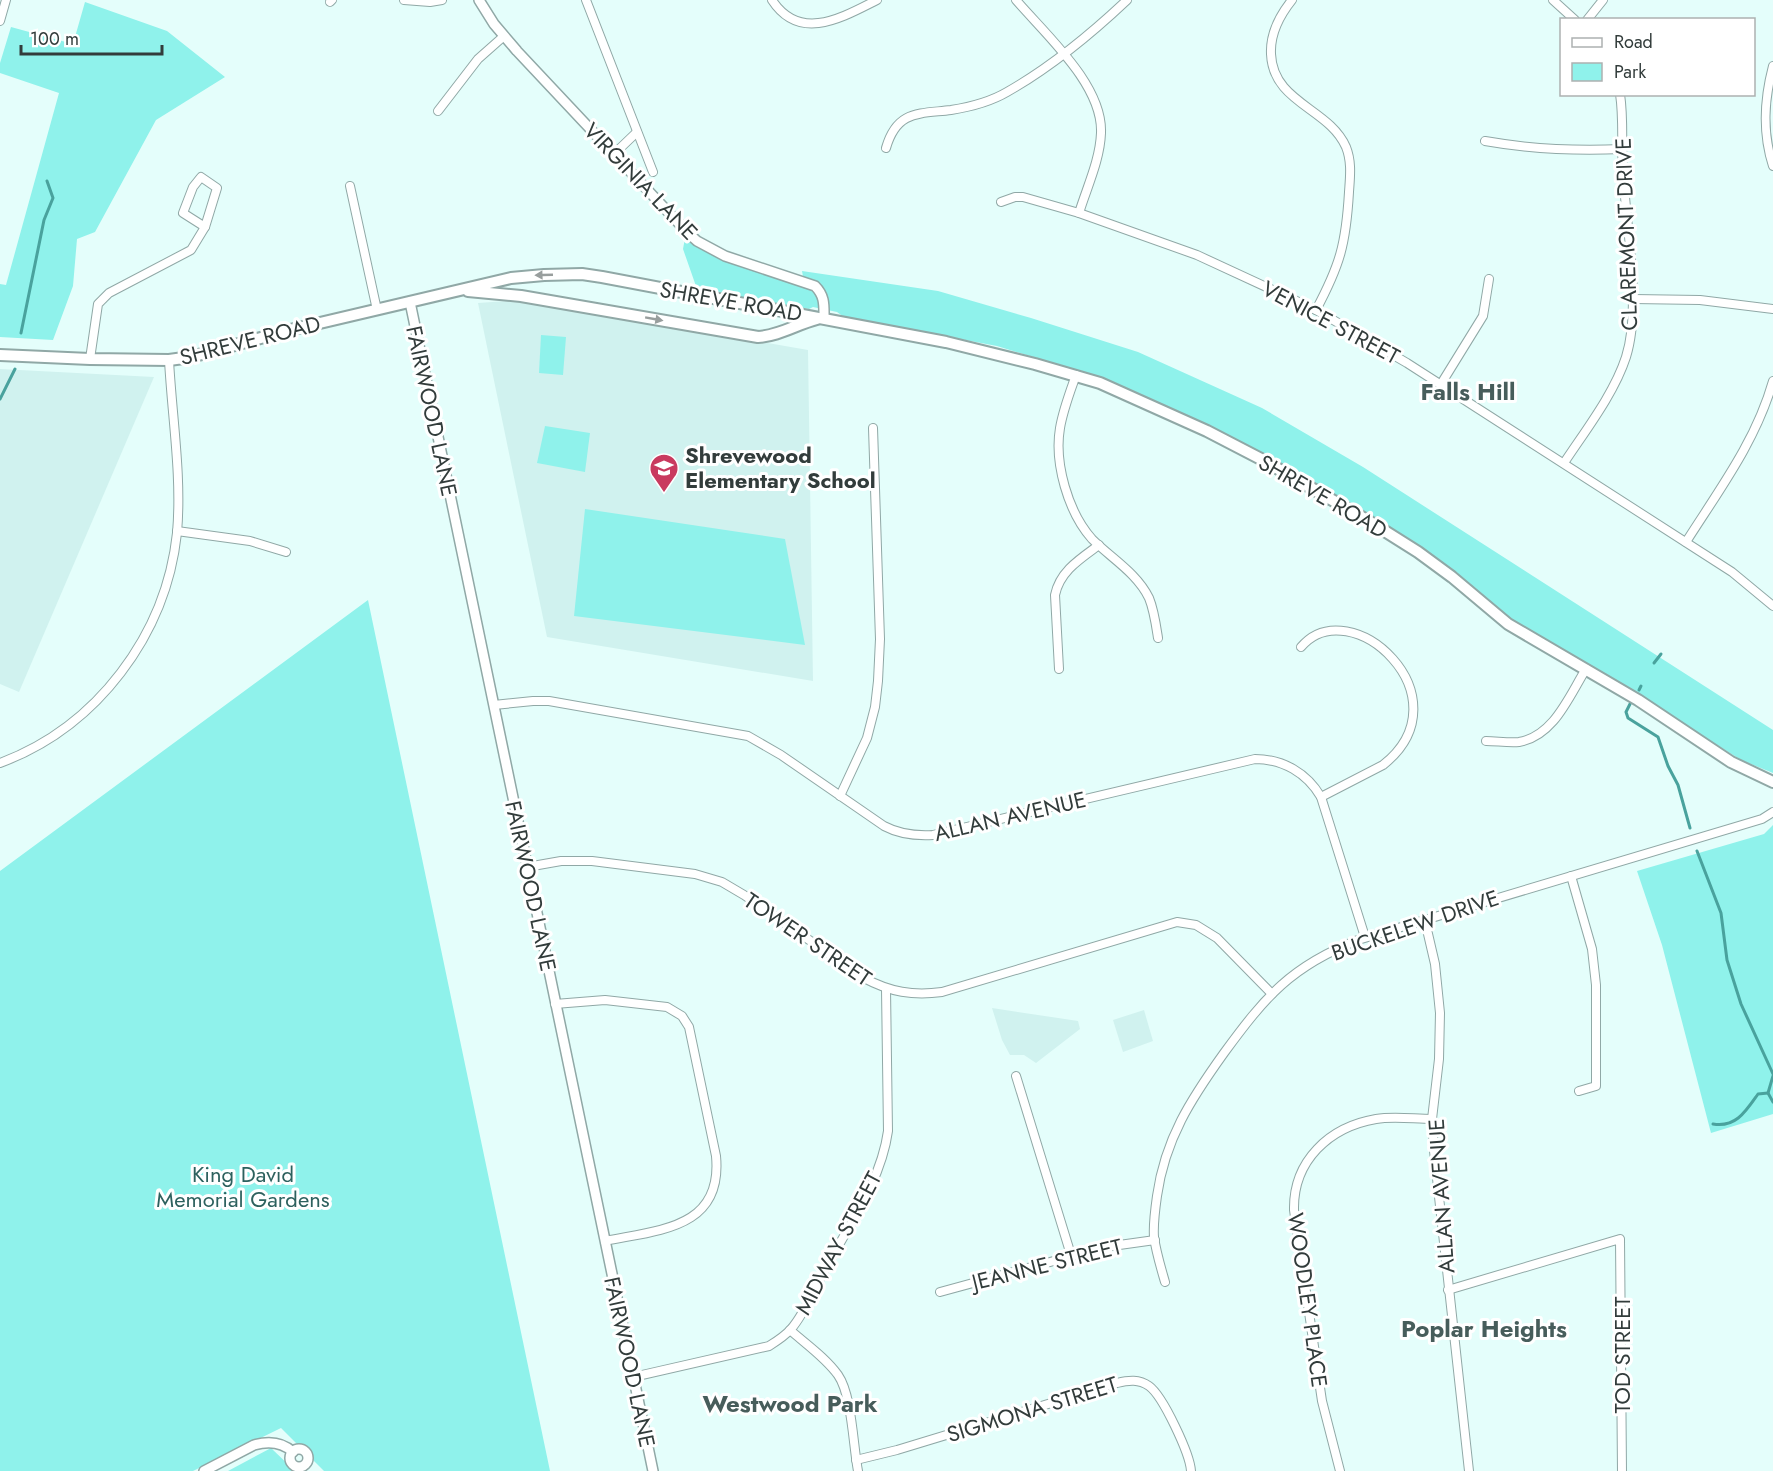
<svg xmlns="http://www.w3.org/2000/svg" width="1773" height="1471" font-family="Jost,sans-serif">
<rect width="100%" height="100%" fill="#e4fefb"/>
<!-- built -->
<g fill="#d0f2ef">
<path d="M 507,301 L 535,303 L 808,350 L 813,681 L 547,637 L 478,303 Z"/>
<path d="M 0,369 L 154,377 L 19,692 L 0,684 Z"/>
<path d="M 992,1008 L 1078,1021 L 1080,1029 L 1036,1063 L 1024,1055 L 1010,1055 L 1002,1040 Z"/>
<path d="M 1144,1010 L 1153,1041 L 1123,1052 L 1113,1020 Z"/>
</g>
<!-- green -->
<g fill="#8ff2eb">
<path d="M 85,2 L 167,31 L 225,77 L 156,120 L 95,232 L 77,239 L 73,286 L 53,340 L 0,337 L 0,284 L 6,285 L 59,93 L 0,73 L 0,63 L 11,27 L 73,44 Z"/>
<path d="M 685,238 L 719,259 L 805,287 L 802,271 L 938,291 L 1031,318 L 1138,352 L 1262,408 L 1363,467 L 1773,730 L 1773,773 L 1741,760 L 1590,665 L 1545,641 L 1511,620 L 1356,508 L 1249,447 L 1158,404 L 1082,372 L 997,346 L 844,317 L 837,312 L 813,307 L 809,309 L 697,289 L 683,249 Z"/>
<path d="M 541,335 L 566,337 L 563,375 L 539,373 Z"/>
<path d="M 545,426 L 590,433 L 585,472 L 537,463 Z"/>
<path d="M 585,509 L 785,539 L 805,645 L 574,616 Z"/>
<path d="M 368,600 L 550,1471 L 324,1471 L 281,1428 L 193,1471 L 0,1471 L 0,871 Z"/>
<path d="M 1773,825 L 1773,1114 L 1711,1133 L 1662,945 L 1637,871 L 1764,834 Z"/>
<path d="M 271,1448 L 295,1471 L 228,1471 Z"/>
</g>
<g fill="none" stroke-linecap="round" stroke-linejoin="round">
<!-- stream -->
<g stroke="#49a29d" stroke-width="3">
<path d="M 21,333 L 44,220 L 53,198 L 47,181"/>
<path d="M 0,399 L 15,369"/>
<path d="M 1654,663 L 1661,654"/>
<path d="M 1639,690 L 1641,686"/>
<path d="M 1630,704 L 1626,712 L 1628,718 L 1658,737 L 1668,766 L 1678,785 L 1690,828"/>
<path d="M 1697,851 L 1721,913 L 1727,960 L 1741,1004 L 1773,1074"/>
<path d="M 1773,1076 L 1768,1093 L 1773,1102"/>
<path d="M 1713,1124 C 1736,1128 1746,1111 1758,1094 L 1768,1093"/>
</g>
<!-- minor casing -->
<g stroke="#90a8a6" stroke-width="10">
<g id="minor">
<path d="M 404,0 L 430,2 L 442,0"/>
<path d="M 586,0 L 653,172"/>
<path d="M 772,0 C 800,43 843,17 877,0"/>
<path d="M 1016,0 C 1046,35 1103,85 1101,133 C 1100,160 1087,187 1079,213"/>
<path d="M 1292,0 C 1280,15 1270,34 1271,54 C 1273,103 1329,108 1346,147 C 1352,162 1350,177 1349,192 C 1346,244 1340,265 1316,310"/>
<path d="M 1553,0 L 1575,20"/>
<path d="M 330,2 L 332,0"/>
<path d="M 1587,20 L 1603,0"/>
<path d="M 0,21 L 6,0"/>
<path d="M 1773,66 C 1764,100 1762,132 1773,166"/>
<path d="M 438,111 L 478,59 L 504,36"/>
<path d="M 1485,141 C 1530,149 1576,151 1622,149"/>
<path d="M 886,148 C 897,110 919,114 951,110 C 970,107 990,102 1007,92 C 1051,67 1091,34 1127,0"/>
<path d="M 614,154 L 637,132"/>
<path d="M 201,177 L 217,188 L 205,227 L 183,213 L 193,187 Z"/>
<path d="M 350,186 L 377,310"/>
<path d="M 1001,202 L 1015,197 L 1023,197 L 1079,213 L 1197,255 L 1316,310 L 1407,363 L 1732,572 L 1773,606"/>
<path d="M 1633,299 L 1700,300 L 1773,309"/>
<path d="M 90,359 L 98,304 L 109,293 L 191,250 L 205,227"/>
<path d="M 1076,375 C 1070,392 1063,410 1060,428 C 1054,463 1068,512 1092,539 C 1111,558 1137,573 1149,598 C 1154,610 1156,625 1158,638"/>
<path d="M 1441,384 L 1483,316 L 1489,279"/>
<path d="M 1564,463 C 1585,431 1614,394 1626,357 C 1642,306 1626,227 1623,172 C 1621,146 1624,120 1620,94"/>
<path d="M 177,531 L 250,541 L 286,552"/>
<path d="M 1686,542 C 1719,490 1756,441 1773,381"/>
<path d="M 1301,647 C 1350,589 1469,697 1383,765 L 1321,797"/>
<path d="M 1059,669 L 1055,595 C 1060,571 1080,559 1099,545"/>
<path d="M 494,705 L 533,701 L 549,701 L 748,736 L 781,755 L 884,826 C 899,834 916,836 933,835 L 1255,759 C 1283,759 1307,773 1321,797 L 1365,937"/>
<path d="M 1486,741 C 1496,741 1509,743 1519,742 C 1554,736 1569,696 1586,669"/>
<path d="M 0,763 C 97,727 166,635 177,533 C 182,476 172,417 169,360"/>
<path d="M 840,796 L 867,738 L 875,707 L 878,681 L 880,639 L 873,428"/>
<path d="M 527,867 L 561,861 L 592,861 L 695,874 L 722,882 L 744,895 L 864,978 C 890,992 913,996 942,992 L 1177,922 L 1196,925 L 1217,938 L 1272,994"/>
<path d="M 1571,876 L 1592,949 L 1596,985 L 1596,1086 L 1579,1091"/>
<path d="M 1425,921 L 1435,964 L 1440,1013 L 1439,1059 L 1432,1119 L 1434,1151 L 1469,1471"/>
<path d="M 555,1004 L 605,1000 L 667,1007 L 682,1016 L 689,1027 L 716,1156 C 723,1229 658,1230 605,1241"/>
<path d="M 1016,1076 L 1071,1255"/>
<path d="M 1165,1282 C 1161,1268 1156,1252 1154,1237 C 1153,1224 1155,1210 1157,1196 C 1165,1139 1191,1099 1224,1053 C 1265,997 1291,966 1358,940 L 1762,819 L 1773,812"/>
<path d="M 1448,1290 L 1620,1239 L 1622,1471"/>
<path d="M 940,1292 L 1105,1247 L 1155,1240"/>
<path d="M 790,1330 C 806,1344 826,1358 838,1375 C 852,1395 853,1445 858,1471"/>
<path d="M 633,1377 L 769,1346 C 777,1341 785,1336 791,1329 C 805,1313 813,1291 823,1273 C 847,1228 881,1182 888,1131 L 886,989"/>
<path d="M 856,1460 L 897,1450 L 1117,1383 C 1129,1380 1139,1379 1149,1386 C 1163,1396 1190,1454 1191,1471"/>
<path d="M 1340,1471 L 1322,1401 L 1294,1210 C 1293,1161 1329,1127 1376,1119 C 1394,1116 1414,1119 1432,1119"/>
</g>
</g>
<!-- tertiary casing -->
<g stroke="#90a8a6" stroke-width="12">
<g id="tertiary">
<path d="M 479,0 L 494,24 L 517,51 L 687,232 L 697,241 L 725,256 L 815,286 C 825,296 824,305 824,318"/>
<path d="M 410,302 L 653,1471"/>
<circle cx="299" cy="1458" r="9"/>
<path d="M 204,1471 L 254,1445 C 268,1441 282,1442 293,1452"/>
</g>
</g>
<!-- secondary casing -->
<g stroke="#90a8a6" stroke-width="14">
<g id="secondary">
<path d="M 468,291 L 521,296 L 758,337 C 779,336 797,324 817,319"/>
<path d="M 0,355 L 90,359 L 169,360 L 191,357 L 290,330 L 511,278 L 544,275 L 582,274 L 602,277 L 946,342 L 1035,364 L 1100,383 L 1207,431 L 1261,459 L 1372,523 L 1418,552 L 1452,577 L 1508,624 L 1638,700 L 1731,762 L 1773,782"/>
</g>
</g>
<!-- minor -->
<use href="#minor" stroke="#fff" stroke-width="8"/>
<!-- tertiary -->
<use href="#tertiary" stroke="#fff" stroke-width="9"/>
<!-- secondary -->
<use href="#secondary" stroke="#fff" stroke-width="10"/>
</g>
<!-- one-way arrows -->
<defs><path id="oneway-solid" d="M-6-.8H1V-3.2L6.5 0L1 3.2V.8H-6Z" transform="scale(1.5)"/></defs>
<g fill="#989e9d">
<use href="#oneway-solid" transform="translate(544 275) rotate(178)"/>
<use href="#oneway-solid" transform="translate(654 319) rotate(10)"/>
</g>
<!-- icons -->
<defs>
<g id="school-pin" transform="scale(1.5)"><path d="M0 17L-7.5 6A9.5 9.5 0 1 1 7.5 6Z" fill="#c93a5f" stroke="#fff"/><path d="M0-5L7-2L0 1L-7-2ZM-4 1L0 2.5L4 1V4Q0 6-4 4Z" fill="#fff"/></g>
</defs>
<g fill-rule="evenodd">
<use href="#school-pin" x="664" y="468"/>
</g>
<g text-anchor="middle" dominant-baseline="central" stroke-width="6" stroke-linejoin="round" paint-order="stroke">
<!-- street labels -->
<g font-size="22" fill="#323c3b" stroke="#fff">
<text transform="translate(641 181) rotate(46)">VIRGINIA LANE</text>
<text transform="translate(1626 234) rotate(-92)">CLAREMONT DRIVE</text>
<text transform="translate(731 301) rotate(10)">SHREVE ROAD</text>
<text transform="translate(1331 322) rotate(28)">VENICE STREET</text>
<text transform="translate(250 340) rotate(-14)">SHREVE ROAD</text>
<text transform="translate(432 411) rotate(78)">FAIRWOOD LANE</text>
<text transform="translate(1323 496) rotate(30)">SHREVE ROAD</text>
<text transform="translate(1010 816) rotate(-13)">ALLAN AVENUE</text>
<text transform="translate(531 886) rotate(78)">FAIRWOOD LANE</text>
<text transform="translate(1415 925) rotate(-19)">BUCKELEW DRIVE</text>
<text transform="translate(808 939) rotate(34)">TOWER STREET</text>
<text transform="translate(1441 1196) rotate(-94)">ALLAN AVENUE</text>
<text transform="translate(838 1243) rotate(-62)">MIDWAY STREET</text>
<text transform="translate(1047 1264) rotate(-14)">JEANNE STREET</text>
<text transform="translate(1308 1300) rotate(82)">WOODLEY PLACE</text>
<text transform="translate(1622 1355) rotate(-90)">TOD STREET</text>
<text transform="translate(630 1362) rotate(78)">FAIRWOOD LANE</text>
<text transform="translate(1032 1409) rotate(-17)">SIGMONA STREET</text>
</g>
<!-- poi labels -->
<g font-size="22" font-weight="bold" fill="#323c3b" stroke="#fff" text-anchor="start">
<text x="685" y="455">Shrevewood<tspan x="685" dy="25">Elementary School</tspan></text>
</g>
<!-- park labels -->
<g font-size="22" fill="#2d615e" stroke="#fff">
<text x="243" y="1174">King David<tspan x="243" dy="25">Memorial Gardens</tspan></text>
</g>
<!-- neighbourhood labels -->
<g font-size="24" font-weight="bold" fill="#475d5b" stroke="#fff">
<text x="1468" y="391">Falls Hill</text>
<text x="1484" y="1328">Poplar Heights</text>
<text x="790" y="1403">Westwood Park</text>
</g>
</g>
<!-- legend -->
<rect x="1560" y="18" width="195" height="78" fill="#ffffff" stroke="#adb1b1" stroke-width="1.5"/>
<rect x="1572" y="38" width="30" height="9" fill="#ffffff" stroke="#adb1b1" stroke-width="1.5"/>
<text x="1614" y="48" font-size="18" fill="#323c3b">Road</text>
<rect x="1572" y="63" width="30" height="18" fill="#8ff2eb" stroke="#adb1b1" stroke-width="1.5"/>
<text x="1614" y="78" font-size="18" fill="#323c3b">Park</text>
<!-- scale -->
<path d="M21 45v9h141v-9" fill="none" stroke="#323c3b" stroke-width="3"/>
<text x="30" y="45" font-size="18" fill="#323c3b" stroke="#ffffff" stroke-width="4.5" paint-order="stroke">100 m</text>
</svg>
